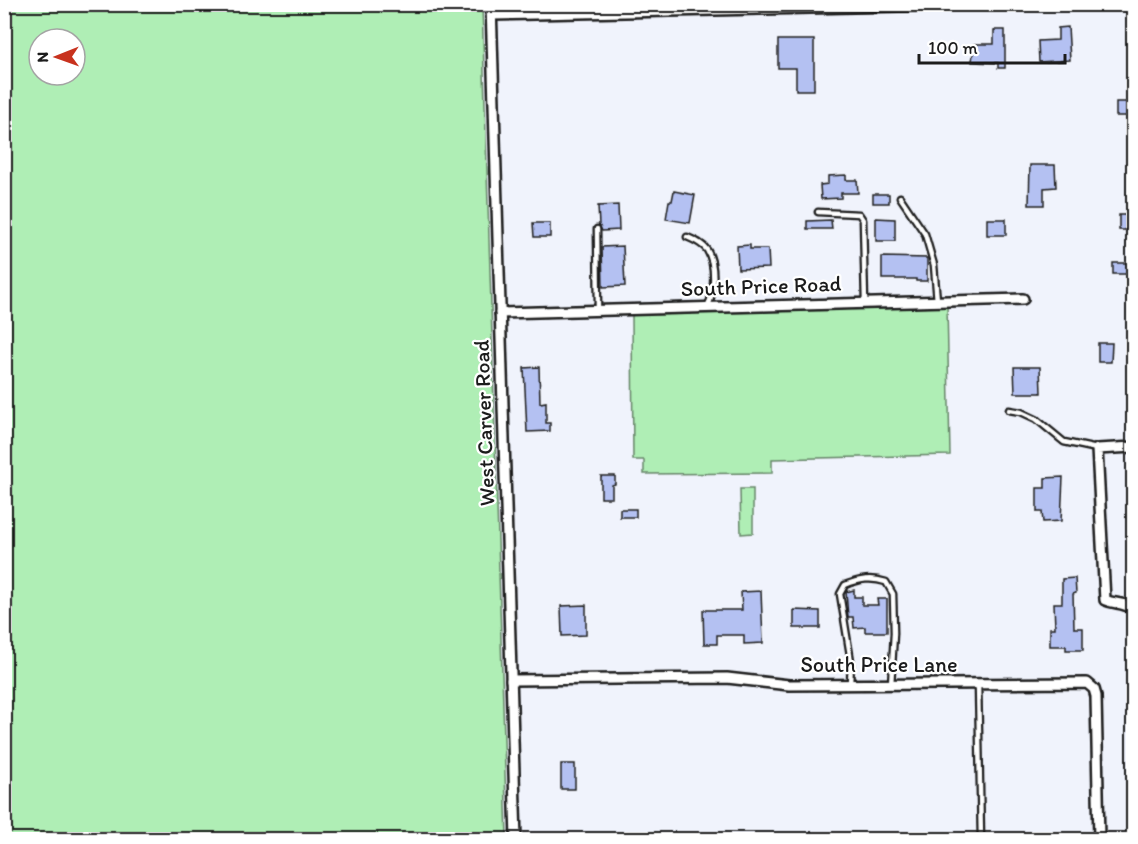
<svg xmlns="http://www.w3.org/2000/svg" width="1138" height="844" font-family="Itim,sans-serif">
<rect width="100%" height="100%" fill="#f0f3fc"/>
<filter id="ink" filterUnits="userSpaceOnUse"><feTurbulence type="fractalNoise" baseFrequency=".0167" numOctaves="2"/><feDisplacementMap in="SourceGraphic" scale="12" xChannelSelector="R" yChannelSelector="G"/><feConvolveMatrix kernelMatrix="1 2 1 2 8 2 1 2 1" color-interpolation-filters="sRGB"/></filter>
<g filter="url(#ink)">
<!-- green -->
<g fill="#afeeb5" stroke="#668568" stroke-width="1.5" fill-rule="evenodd">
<path d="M 5,4 L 482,5 L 507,839 L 5,839 ZM 39,39 L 75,39 L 75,75 L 39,75 Z"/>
<path d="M 947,305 L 950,455 L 772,459 L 772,473 L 644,474 L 644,460 L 633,460 L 632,314 Z"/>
<path d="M 740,489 L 753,489 L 753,533 L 741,534 Z"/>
</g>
<!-- building -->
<g fill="#b4c1f2" stroke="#1c1c1c" stroke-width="1.5">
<path d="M 1068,27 L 1070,60 L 1039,62 L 1038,41 L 1058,40 L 1058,28 Z"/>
<path d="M 994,30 L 1005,30 L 1005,68 L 998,68 L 998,63 L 972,62 L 974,44 L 994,44 Z"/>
<path d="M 778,40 L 814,40 L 814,90 L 796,90 L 796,68 L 778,68 Z"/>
<rect x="1116" y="102" width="18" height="14"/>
<path d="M 1030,165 L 1055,165 L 1056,187 L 1044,188 L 1044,205 L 1029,205 Z"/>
<path d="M 846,175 L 846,180 L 857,180 L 858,193 L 841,193 L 841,198 L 821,199 L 820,185 L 828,184 L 828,176 Z"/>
<path d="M 674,191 L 695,195 L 690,223 L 666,219 L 669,201 L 672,201 Z"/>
<rect x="873" y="194" width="16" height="9"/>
<path d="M 618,205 L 619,230 L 602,231 L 599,225 L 598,206 Z"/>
<rect x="1119" y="215" width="15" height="15"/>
<path d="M 876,218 L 895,219 L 895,241 L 876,241 Z"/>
<rect x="987" y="219" width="19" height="16"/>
<path d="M 831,220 L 832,229 L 807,229 L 807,221 Z"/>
<path d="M 533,223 L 550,223 L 550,237 L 534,237 Z"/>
<path d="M 750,245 L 750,249 L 768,249 L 769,268 L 738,269 L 737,246 Z"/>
<path d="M 623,246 L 625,286 L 603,287 L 602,247 Z"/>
<path d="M 882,257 L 927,258 L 927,281 L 916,281 L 916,279 L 882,279 Z"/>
<rect x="1113" y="263" width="21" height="11"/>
<path d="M 1098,343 L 1112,343 L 1111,362 L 1098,362 Z"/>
<path d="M 539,367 L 540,403 L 546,402 L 546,423 L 550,423 L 550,431 L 527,432 L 524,368 Z"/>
<path d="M 1014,367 L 1040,367 L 1041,393 L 1015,393 Z"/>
<path d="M 601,476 L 615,476 L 615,484 L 612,485 L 612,498 L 601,498 Z"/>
<path d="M 1063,477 L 1061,521 L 1043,522 L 1042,512 L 1037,512 L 1037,488 L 1045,488 L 1045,478 Z"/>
<rect x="620" y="509" width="16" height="8"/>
<path d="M 1075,578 L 1076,593 L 1073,594 L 1074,628 L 1083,628 L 1083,650 L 1066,650 L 1066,646 L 1050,646 L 1050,628 L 1055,628 L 1054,603 L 1062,603 L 1062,579 Z"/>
<path d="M 854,590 L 854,597 L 862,597 L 862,605 L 878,605 L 877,599 L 887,599 L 887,632 L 865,632 L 865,627 L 854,628 L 853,617 L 848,617 L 846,592 Z"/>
<path d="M 761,591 L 763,643 L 744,644 L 744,635 L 717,635 L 717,644 L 704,644 L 703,610 L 742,610 L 741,592 Z"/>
<path d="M 586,605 L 586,635 L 562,636 L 561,606 Z"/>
<path d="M 794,610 L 820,611 L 820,628 L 794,628 Z"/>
<rect x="561" y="764" width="14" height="25"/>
</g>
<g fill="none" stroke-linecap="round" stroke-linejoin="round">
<!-- service casing -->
<g stroke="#1c1c1c" stroke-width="9">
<g id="service">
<path d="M 900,197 L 925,234 L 934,265 L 937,301"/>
<path d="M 818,212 L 859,214 L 863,220 L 865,303"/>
<path d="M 597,229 L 598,310"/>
<path d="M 687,237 C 694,240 702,243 707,250 C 716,264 715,294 707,307"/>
<path d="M 1009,410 L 1021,412 L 1036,419 L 1064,442 L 1097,449"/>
<path d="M 978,683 L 981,840"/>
<path d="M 850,684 L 851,661 L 840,594 L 845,585 C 860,579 871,577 886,582 L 893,594 L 894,633 L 891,685"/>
</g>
</g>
<!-- minor casing -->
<g stroke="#1c1c1c" stroke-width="14">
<g id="minor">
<path d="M 491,4 L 516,840"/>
<path d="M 492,15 L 986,4"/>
<path d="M 500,313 L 1023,299"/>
<path d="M 1134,447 L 1097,449 L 1105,600 C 1116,605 1123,601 1134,610"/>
<path d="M 511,680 L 727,678 L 789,685 L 1087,683 L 1094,689 L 1096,696 L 1099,840"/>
</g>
</g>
<!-- service -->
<use href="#service" stroke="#fff" stroke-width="4.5"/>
<!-- minor -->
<use href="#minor" stroke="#fff" stroke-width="9"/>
</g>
</g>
<g text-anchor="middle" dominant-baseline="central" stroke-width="4.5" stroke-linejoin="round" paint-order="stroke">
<!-- street labels -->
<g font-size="22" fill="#1c1c1c" stroke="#fff">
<text transform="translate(761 286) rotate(-2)">South Price Road</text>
<text transform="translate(484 423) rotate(-92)">West Carver Road</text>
<text x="879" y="664">South Price Lane</text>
</g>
</g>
<!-- margin -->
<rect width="1138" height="844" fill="none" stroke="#fff" stroke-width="24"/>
<rect x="12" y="12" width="1114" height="820" fill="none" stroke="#1c1c1c" stroke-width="2" filter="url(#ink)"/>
<!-- north arrow -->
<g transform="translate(57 57) rotate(269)"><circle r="28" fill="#ffffff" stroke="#a4a4a4" stroke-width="1.5"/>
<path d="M0-4.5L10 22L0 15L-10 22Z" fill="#c8321e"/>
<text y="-9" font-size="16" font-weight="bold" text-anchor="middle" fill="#1c1c1c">N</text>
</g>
<!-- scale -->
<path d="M919 54v9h146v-9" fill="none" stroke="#1c1c1c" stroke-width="3"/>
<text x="928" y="54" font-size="18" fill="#1c1c1c" stroke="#ffffff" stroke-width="4.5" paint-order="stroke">100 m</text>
</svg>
